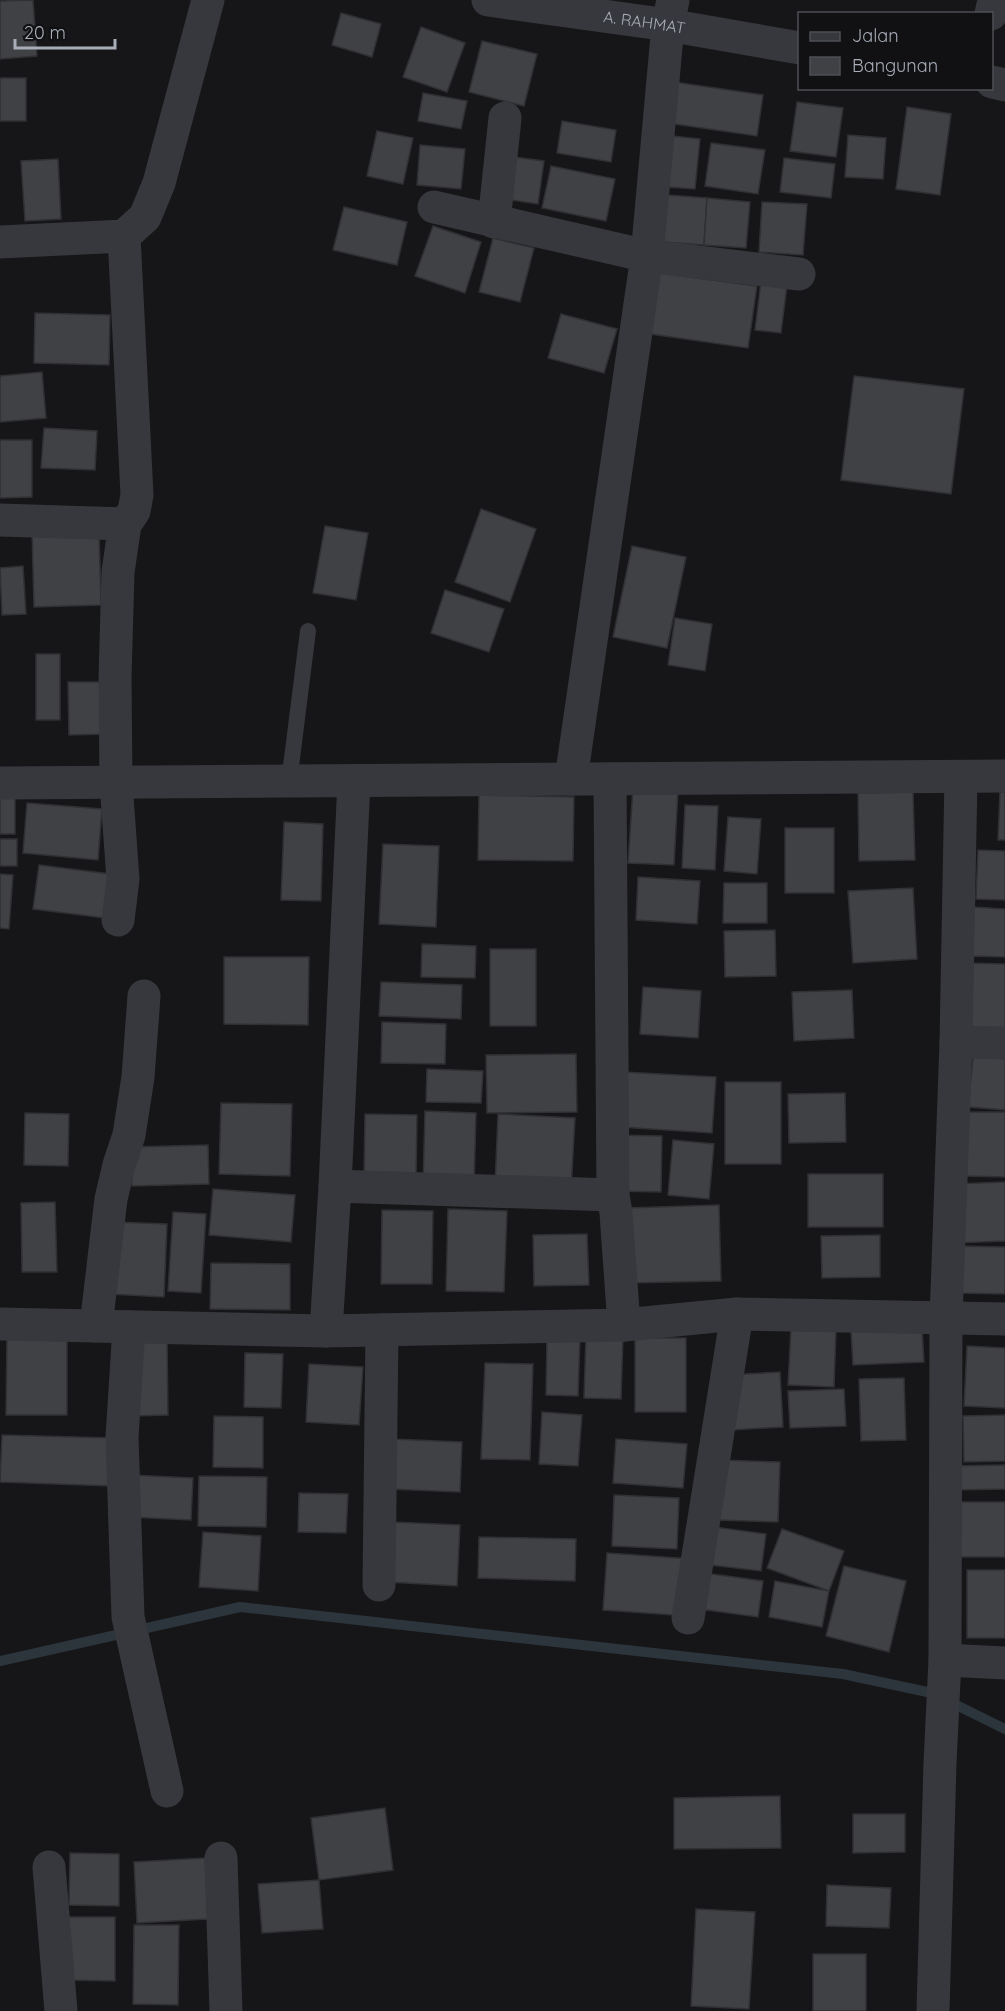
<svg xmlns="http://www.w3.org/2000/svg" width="1005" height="2011" font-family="Quicksand,sans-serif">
<rect width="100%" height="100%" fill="#161618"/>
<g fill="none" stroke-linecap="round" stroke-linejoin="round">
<!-- stream -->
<path stroke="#2c353c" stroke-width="10" d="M 0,1661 L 240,1607 L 843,1674 L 932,1693 L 1005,1729"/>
</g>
<!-- building -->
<g fill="#404145" stroke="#303034" stroke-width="1.5">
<path d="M 33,0 L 37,56 L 0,59 L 0,1 Z"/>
<path d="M 341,13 L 381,24 L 372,57 L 332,45 Z"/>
<path d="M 421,27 L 465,43 L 447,92 L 403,77 Z"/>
<path d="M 482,41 L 537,54 L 524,106 L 469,92 Z"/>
<rect x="0" y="78" width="26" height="43"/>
<path d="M 674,82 L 763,95 L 757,136 L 668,123 Z"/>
<path d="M 423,93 L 467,101 L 461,129 L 418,121 Z"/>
<path d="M 797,102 L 843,108 L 836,157 L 790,151 Z"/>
<path d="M 907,107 L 951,114 L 940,195 L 896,189 Z"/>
<path d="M 562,121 L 616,130 L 611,162 L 557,153 Z"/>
<path d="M 377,131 L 413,138 L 403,184 L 367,176 Z"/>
<path d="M 848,135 L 886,138 L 883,179 L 845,177 Z"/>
<path d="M 672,136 L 700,139 L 695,189 L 667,187 Z"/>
<path d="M 711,143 L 765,150 L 758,194 L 705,186 Z"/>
<path d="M 420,145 L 465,149 L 461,189 L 417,185 Z"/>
<path d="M 506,156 L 544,161 L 538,204 L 499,198 Z"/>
<path d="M 784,158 L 835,164 L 831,198 L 780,192 Z"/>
<path d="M 58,159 L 61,219 L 25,221 L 21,161 Z"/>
<path d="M 551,166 L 615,179 L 606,221 L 542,208 Z"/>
<path d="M 655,194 L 707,198 L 704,245 L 651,241 Z"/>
<path d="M 707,198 L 750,202 L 746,248 L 704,245 Z"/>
<path d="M 762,202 L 807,204 L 803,255 L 759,252 Z"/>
<path d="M 344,207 L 407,222 L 397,265 L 333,250 Z"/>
<path d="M 433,226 L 481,242 L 465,293 L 415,276 Z"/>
<path d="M 493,238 L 534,248 L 520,302 L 479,292 Z"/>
<path d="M 652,272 L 757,286 L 748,348 L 644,333 Z"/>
<path d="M 761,281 L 787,285 L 781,333 L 755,330 Z"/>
<path d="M 35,313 L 110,315 L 109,365 L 34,363 Z"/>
<path d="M 561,314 L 617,329 L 604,373 L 548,358 Z"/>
<path d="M 42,372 L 46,418 L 0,422 L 0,376 Z"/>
<path d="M 854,376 L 964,389 L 951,494 L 841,480 Z"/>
<path d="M 44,428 L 97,431 L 95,470 L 41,468 Z"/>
<path d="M 0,440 L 32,440 L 32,497 L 0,498 Z"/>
<path d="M 481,509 L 536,529 L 510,602 L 455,582 Z"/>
<path d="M 325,526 L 368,533 L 356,600 L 313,593 Z"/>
<path d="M 99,530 L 101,605 L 34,607 L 32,531 Z"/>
<path d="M 632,546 L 686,557 L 667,648 L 613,637 Z"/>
<path d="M 23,566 L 26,614 L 2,615 L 0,568 Z"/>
<path d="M 445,590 L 504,609 L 489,652 L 431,633 Z"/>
<path d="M 675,618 L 712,624 L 705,671 L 668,665 Z"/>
<rect x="36" y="654" width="24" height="66"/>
<path d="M 68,682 L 106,682 L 107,734 L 69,735 Z"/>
<path d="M 633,788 L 678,790 L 674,865 L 628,863 Z"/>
<path d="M 913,792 L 915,860 L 859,861 L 858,793 Z"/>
<path d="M 1000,792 L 1005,792 L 1005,840 L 998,840 Z"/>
<rect x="0" y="794" width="15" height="40"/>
<path d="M 479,795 L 574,797 L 573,861 L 478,860 Z"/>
<path d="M 27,803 L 102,809 L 98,860 L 23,853 Z"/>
<path d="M 685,805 L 718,806 L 715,870 L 682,868 Z"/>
<path d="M 728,817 L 761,819 L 757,874 L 724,871 Z"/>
<path d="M 284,822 L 323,824 L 321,901 L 281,900 Z"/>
<rect x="785" y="828" width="49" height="65"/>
<rect x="0" y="839" width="17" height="27"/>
<path d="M 383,844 L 439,846 L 436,927 L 379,924 Z"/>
<path d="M 978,850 L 1005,851 L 1005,900 L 976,899 Z"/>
<path d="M 39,865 L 118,875 L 113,919 L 33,909 Z"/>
<path d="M 0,874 L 13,875 L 9,929 L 0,928 Z"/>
<path d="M 638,877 L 700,881 L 697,924 L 636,920 Z"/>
<path d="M 724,883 L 767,883 L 767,923 L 723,923 Z"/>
<path d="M 913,888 L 917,959 L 853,963 L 848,891 Z"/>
<path d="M 973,907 L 1005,909 L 1005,957 L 970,956 Z"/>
<path d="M 775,930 L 776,976 L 725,977 L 724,931 Z"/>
<path d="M 422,944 L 476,946 L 475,978 L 421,977 Z"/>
<rect x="490" y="949" width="46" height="77"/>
<path d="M 224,957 L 309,957 L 308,1025 L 224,1024 Z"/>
<path d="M 965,963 L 1005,964 L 1005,1035 L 964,1035 Z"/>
<path d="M 381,982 L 462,985 L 461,1019 L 379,1016 Z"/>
<path d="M 643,987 L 701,991 L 698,1038 L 640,1034 Z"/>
<path d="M 852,990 L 854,1038 L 794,1041 L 792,992 Z"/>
<path d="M 382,1022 L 446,1024 L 445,1064 L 381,1063 Z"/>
<path d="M 974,1049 L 1005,1052 L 1005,1110 L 968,1107 Z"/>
<path d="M 576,1054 L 577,1112 L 487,1113 L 486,1055 Z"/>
<path d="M 427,1069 L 483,1071 L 481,1103 L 426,1102 Z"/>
<path d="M 623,1072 L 716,1077 L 712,1133 L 620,1127 Z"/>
<rect x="725" y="1082" width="56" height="82"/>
<path d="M 845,1093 L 846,1142 L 789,1143 L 788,1094 Z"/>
<path d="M 221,1103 L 292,1104 L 290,1176 L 219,1174 Z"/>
<path d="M 425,1111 L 476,1113 L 474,1185 L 423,1184 Z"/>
<path d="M 966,1112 L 1005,1112 L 1005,1177 L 965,1176 Z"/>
<path d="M 25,1113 L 69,1114 L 68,1166 L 24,1165 Z"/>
<path d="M 365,1114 L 417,1115 L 416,1179 L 364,1178 Z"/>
<path d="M 498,1114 L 575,1118 L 571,1190 L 495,1186 Z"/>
<path d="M 613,1135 L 662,1136 L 661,1192 L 613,1191 Z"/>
<path d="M 673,1140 L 714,1144 L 709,1199 L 668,1195 Z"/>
<path d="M 208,1145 L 209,1184 L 132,1186 L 131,1147 Z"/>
<rect x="808" y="1174" width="75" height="53"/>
<path d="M 1005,1182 L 1005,1241 L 955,1243 L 954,1184 Z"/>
<path d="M 213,1189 L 295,1195 L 291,1242 L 209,1235 Z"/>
<path d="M 55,1202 L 57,1272 L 22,1272 L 21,1203 Z"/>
<path d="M 719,1205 L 721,1281 L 628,1283 L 626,1208 Z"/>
<path d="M 448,1209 L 507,1211 L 504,1292 L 446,1291 Z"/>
<path d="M 382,1210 L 433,1211 L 432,1284 L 381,1284 Z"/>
<path d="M 173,1212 L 206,1214 L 201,1293 L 168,1291 Z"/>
<path d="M 113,1222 L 167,1224 L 164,1297 L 109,1294 Z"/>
<path d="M 587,1234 L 589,1285 L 534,1286 L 533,1235 Z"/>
<path d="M 880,1235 L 880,1277 L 822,1278 L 821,1236 Z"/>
<path d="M 960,1246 L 1005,1247 L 1005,1294 L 960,1293 Z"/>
<path d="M 211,1263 L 290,1264 L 290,1310 L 210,1309 Z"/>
<path d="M 791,1328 L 836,1330 L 834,1387 L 788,1385 Z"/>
<path d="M 922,1328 L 924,1362 L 853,1365 L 851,1331 Z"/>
<path d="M 7,1334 L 67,1334 L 67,1415 L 6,1415 Z"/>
<path d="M 586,1335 L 623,1336 L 621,1399 L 584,1398 Z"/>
<path d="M 167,1337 L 168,1415 L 133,1416 L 132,1338 Z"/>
<path d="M 547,1337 L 580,1338 L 578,1396 L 546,1395 Z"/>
<rect x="635" y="1338" width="51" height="74"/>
<path d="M 967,1346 L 1005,1348 L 1005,1408 L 964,1406 Z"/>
<path d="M 245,1353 L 283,1354 L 281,1408 L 244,1407 Z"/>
<path d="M 485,1363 L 533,1364 L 530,1460 L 481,1459 Z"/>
<path d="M 309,1364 L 363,1367 L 359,1425 L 306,1422 Z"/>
<path d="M 780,1372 L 783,1427 L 732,1430 L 728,1375 Z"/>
<path d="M 904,1378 L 906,1440 L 861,1441 L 859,1379 Z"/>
<path d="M 844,1389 L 846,1426 L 790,1428 L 788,1391 Z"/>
<path d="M 542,1412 L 582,1415 L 578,1466 L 539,1464 Z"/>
<path d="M 1005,1415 L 1005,1461 L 964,1462 L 963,1416 Z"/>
<path d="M 214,1416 L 263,1417 L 263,1468 L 213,1467 Z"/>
<path d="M 2,1435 L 113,1438 L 111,1486 L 0,1482 Z"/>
<path d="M 391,1439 L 462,1442 L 460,1492 L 388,1489 Z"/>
<path d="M 616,1439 L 687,1444 L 683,1488 L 613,1483 Z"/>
<path d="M 719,1460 L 780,1462 L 778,1522 L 717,1520 Z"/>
<path d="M 1005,1465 L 1005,1489 L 951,1490 L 951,1466 Z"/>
<path d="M 131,1475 L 193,1478 L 191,1520 L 128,1517 Z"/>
<path d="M 199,1476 L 267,1477 L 266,1527 L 198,1526 Z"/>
<path d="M 299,1493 L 348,1494 L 346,1533 L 298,1532 Z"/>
<path d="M 614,1495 L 679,1498 L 677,1549 L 612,1546 Z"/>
<rect x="953" y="1502" width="52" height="55"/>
<path d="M 391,1522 L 460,1525 L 457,1586 L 388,1582 Z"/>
<path d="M 707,1526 L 766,1534 L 761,1571 L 702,1564 Z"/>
<path d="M 782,1529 L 844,1551 L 829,1591 L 767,1568 Z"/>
<path d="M 203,1532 L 261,1536 L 258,1591 L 199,1587 Z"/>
<path d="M 479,1537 L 576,1539 L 575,1581 L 478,1578 Z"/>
<path d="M 607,1553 L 692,1559 L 688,1616 L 603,1610 Z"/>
<path d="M 844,1566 L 906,1581 L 889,1652 L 826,1636 Z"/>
<rect x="967" y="1570" width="38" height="68"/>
<path d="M 697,1572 L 763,1581 L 758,1617 L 692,1608 Z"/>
<path d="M 775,1581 L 829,1591 L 822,1627 L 769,1617 Z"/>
<path d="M 780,1796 L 781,1848 L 674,1849 L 674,1798 Z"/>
<path d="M 385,1808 L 393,1870 L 319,1880 L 311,1818 Z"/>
<path d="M 853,1814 L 905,1814 L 905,1852 L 853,1853 Z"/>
<path d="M 70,1853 L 119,1854 L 119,1906 L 69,1905 Z"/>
<path d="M 205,1858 L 208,1919 L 137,1923 L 134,1862 Z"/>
<path d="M 319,1880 L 323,1929 L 262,1933 L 258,1884 Z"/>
<path d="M 827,1885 L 891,1888 L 889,1928 L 826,1926 Z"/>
<path d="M 696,1909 L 755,1912 L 749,2009 L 691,2006 Z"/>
<path d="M 67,1917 L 115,1917 L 115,1981 L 66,1980 Z"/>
<path d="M 134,1925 L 179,1925 L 178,2005 L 133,2004 Z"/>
<rect x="813" y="1954" width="53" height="57"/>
</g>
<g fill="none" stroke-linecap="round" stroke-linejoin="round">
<!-- service -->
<path stroke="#37383d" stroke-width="16" d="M 289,782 L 308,631"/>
<!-- minor -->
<g stroke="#37383d" stroke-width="33">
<path id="s1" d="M 488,0 L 668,25 L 800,48"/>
<path d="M 991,14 L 994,0"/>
<path d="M 992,82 L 1005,85"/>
<path d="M 434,207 L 647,256 L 799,274"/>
<path d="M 494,222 L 505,118"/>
<path d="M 124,236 L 137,495 L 134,511 L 125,524"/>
<path d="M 0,242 L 124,236 L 145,217 L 159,183 L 208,0"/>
<path d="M 0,520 L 125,524 L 118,572 L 115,678 L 116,783 L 123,879 L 118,920"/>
<path d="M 571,779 L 647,256 L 668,25 L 673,0"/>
<path d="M 610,779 L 613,1195 L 616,1213 L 624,1325"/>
<path d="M 0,783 L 1005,776"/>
<path d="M 956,1042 L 1005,1043"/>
<path d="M 335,1186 L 613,1195"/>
<path d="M 0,1324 L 326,1331 L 624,1325 L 737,1314 L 1005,1319"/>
<path d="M 96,1326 L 111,1199 L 119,1165 L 129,1135 L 138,1077 L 144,996"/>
<path d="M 129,1327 L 122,1437 L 128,1617 L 167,1791"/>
<path d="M 326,1331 L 335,1186 L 354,781"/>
<path d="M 379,1585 L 382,1330"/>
<path d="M 688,1618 L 737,1314"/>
<path d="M 945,1660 L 1005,1663"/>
<path d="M 221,1858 L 226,2011"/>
<path d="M 49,1867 L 61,2011"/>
<path d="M 933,2011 L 940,1763 L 945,1660 L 946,1319 L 956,1042 L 961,777"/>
</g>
</g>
<g text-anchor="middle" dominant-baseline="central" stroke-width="6" stroke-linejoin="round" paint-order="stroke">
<!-- street labels -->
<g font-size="16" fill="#a8adb8" stroke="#111113">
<text stroke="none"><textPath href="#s1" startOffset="158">A. RAHMAT</textPath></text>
</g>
</g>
<!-- legend -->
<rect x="798" y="12" width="195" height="78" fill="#111113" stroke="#4d4f55" stroke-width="1.5"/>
<rect x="810" y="32" width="30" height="9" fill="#37383d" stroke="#4d4f55" stroke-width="1.5"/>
<text x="852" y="42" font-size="18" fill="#a8adb8">Jalan</text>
<rect x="810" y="57" width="30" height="18" fill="#404145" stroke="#4d4f55" stroke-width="1.5"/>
<text x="852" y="72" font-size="18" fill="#a8adb8">Bangunan</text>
<!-- scale -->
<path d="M15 39v9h100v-9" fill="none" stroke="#a8adb8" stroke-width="3"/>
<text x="24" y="39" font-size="18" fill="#a8adb8" stroke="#111113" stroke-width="4.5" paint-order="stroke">20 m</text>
</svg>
